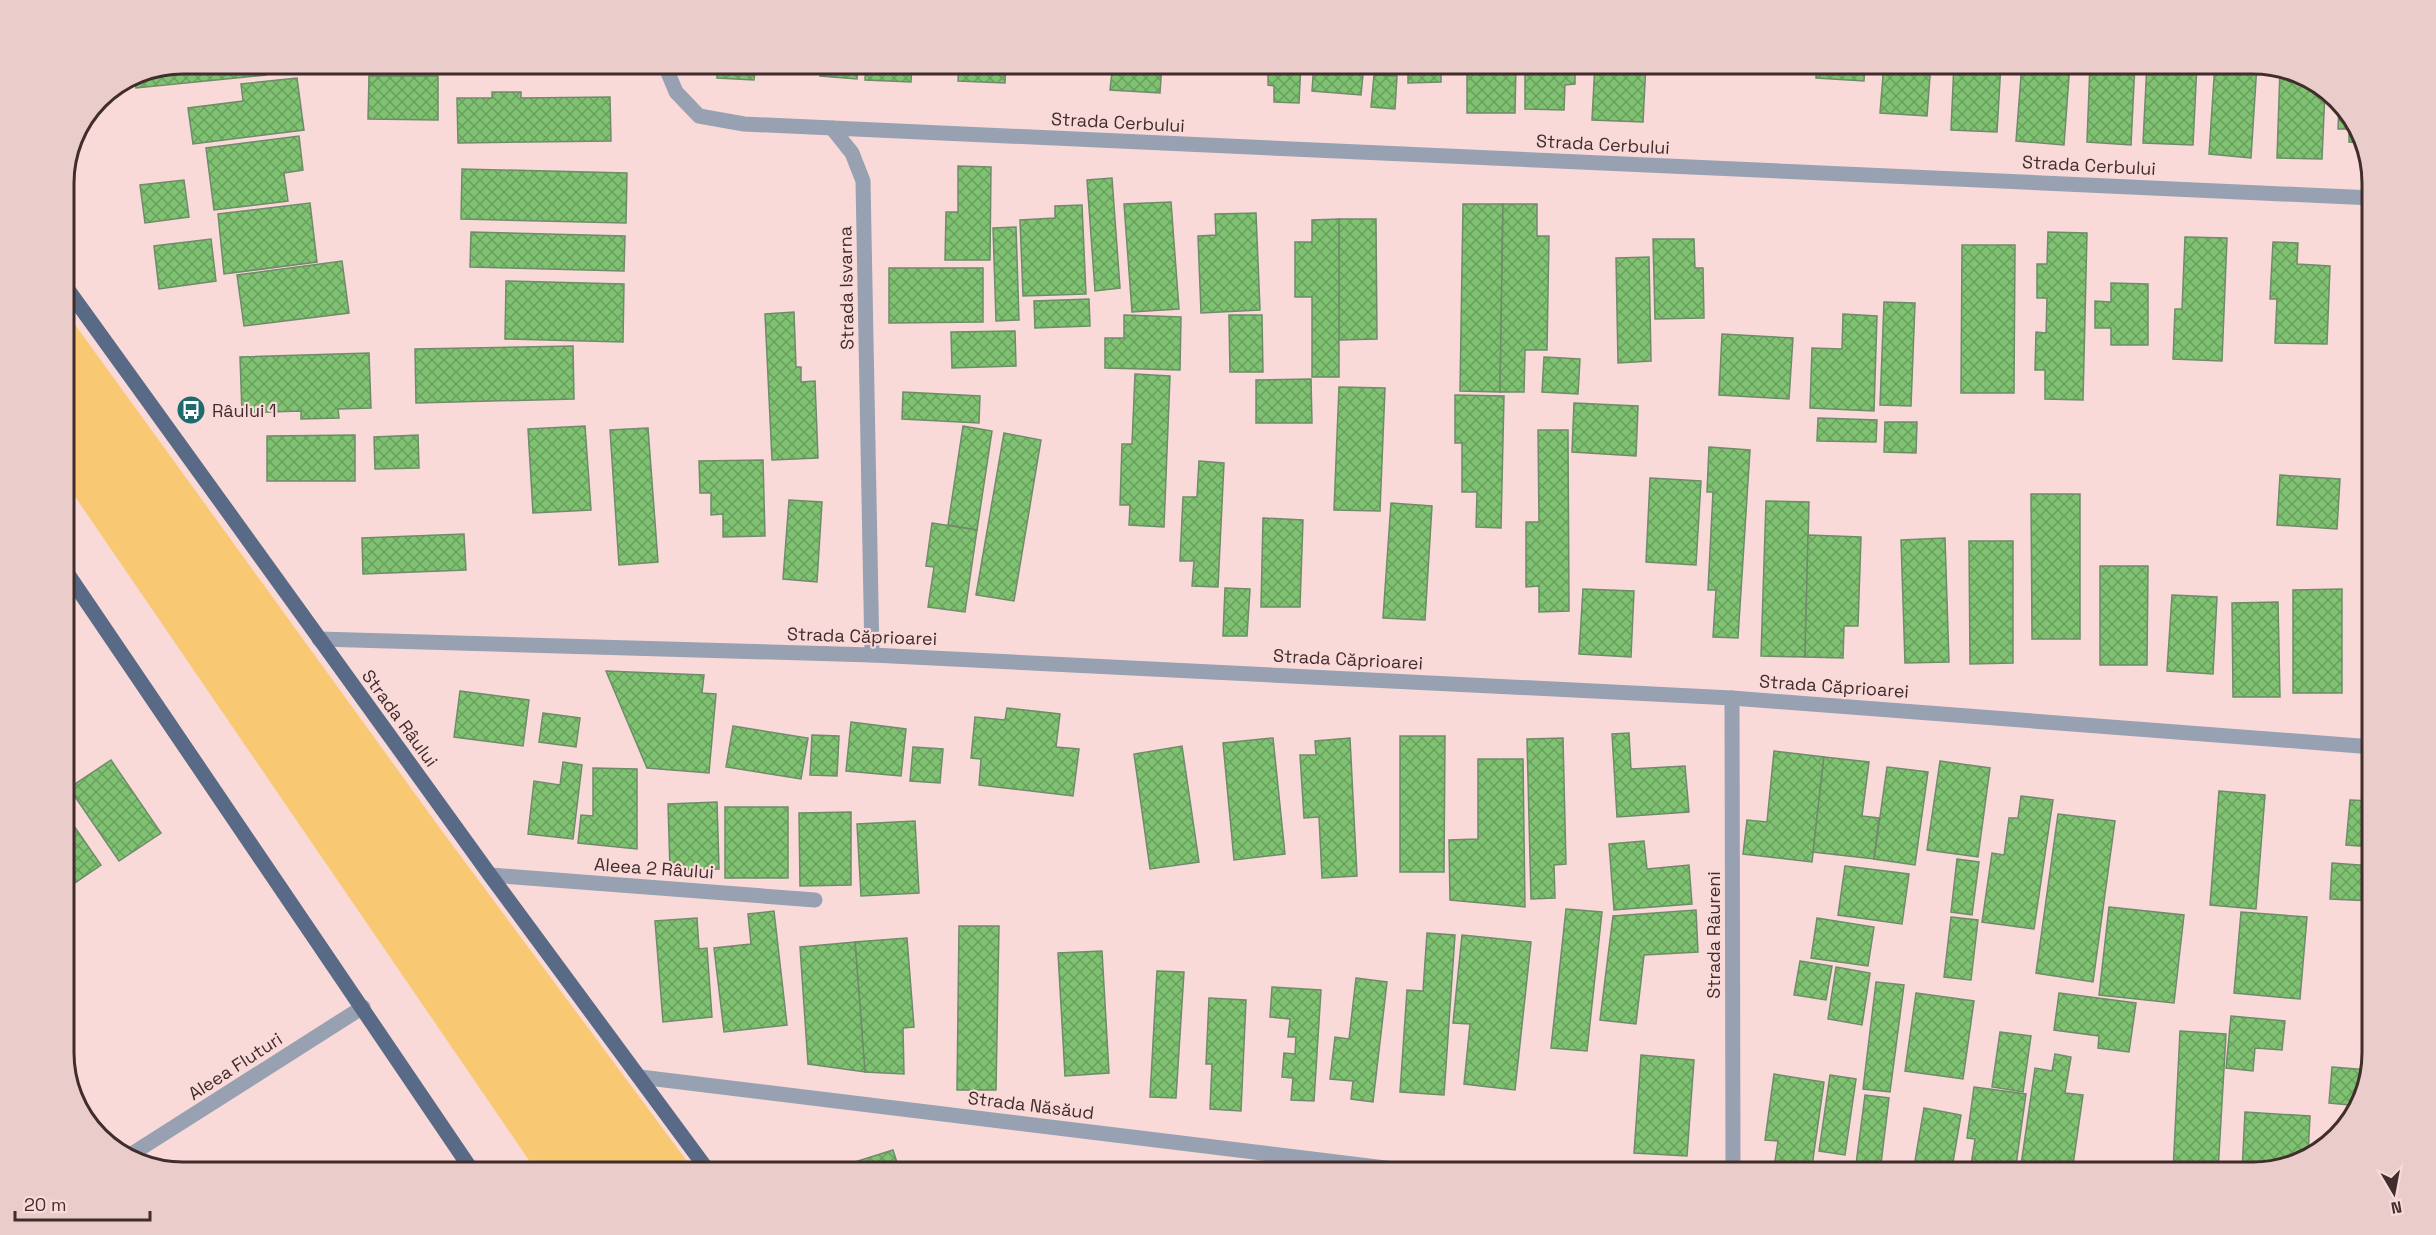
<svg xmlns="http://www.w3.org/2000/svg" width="2436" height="1235" font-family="'Space Grotesk',sans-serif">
<defs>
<pattern id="building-cross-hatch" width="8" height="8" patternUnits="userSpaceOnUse" patternTransform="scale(1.5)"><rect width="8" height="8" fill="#7fc272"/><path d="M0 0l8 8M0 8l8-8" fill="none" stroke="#699e5e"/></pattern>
</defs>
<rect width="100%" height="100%" fill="#f9dad9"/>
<!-- green -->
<path fill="#f8c872" d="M 63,308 L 442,831 L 695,1172 L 537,1172 L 63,479 Z"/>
<!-- building -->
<g fill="url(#building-cross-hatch)" stroke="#708b6a" stroke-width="1.5">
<path d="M 182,63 L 264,63 L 266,75 L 136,88 L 135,73 L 137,72 Z"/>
<path d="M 456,63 L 526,63 L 526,70 L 456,71 Z"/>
<path d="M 533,63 L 602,63 L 602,67 L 534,68 Z"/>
<path d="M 718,63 L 756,63 L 754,80 L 717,78 Z"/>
<path d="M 821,63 L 858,63 L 857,79 L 820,76 Z"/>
<path d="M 866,63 L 912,63 L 911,82 L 865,80 Z"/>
<path d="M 959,63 L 1006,63 L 1005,83 L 958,81 Z"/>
<path d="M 1058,63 L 1081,63 L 1081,74 L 1058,73 Z"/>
<path d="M 1113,63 L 1162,63 L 1160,93 L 1110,90 Z"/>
<path d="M 1258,63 L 1301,63 L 1299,103 L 1274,102 L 1274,86 L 1268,85 L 1268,66 L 1258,66 Z"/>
<path d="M 1314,63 L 1374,63 L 1374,65 L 1364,64 L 1361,95 L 1312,91 Z"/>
<path d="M 1393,63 L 1441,63 L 1441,82 L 1408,83 L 1408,63 Z"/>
<path d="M 1467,63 L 1516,63 L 1515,113 L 1467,113 Z"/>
<path d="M 1525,63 L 1575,63 L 1575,84 L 1565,85 L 1564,110 L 1525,109 Z"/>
<path d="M 1595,63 L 1646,63 L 1643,122 L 1592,120 Z"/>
<path d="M 1817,63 L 1865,63 L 1864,81 L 1816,78 Z"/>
<path d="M 1884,63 L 1931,63 L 1927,116 L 1880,113 Z"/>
<path d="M 1954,63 L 2001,63 L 1997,132 L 1951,130 Z"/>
<path d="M 2022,63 L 2070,63 L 2064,145 L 2016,141 Z"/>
<path d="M 2090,63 L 2135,63 L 2131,145 L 2087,142 Z"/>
<path d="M 2147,63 L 2197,63 L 2193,145 L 2143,143 Z"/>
<path d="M 2215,63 L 2257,64 L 2251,158 L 2209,154 Z"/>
<path d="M 2280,69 L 2306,75 L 2325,91 L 2322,159 L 2277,158 Z"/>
<path d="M 1374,75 L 1397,76 L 1395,109 L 1371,107 Z"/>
<path d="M 369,76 L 438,76 L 438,120 L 368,119 Z"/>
<path d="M 297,78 L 304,130 L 193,144 L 188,108 L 243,101 L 241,84 Z"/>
<path d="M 492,92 L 521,92 L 521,98 L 610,97 L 611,141 L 458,143 L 457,98 L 492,98 Z"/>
<path d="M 2339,104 L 2353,116 L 2362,143 L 2349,142 L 2349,129 L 2338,129 Z"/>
<path d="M 299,136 L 303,170 L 284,173 L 288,201 L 214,210 L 206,148 Z"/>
<path d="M 958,166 L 991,167 L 990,260 L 945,260 L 946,212 L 958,212 Z"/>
<path d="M 462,169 L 627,173 L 626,223 L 461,219 Z"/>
<path d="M 1112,178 L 1120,288 L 1095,291 L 1087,180 Z"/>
<path d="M 184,180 L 189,217 L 145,223 L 140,185 Z"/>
<path d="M 1171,202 L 1179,309 L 1132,312 L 1124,204 Z"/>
<path d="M 310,203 L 317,262 L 224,274 L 218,214 Z"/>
<path d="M 1463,204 L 1503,204 L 1500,392 L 1460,391 Z"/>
<path d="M 1503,204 L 1537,204 L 1537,236 L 1549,236 L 1547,350 L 1525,350 L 1524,392 L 1500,392 Z"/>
<path d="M 1082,205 L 1086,294 L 1023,296 L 1020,220 L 1055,218 L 1055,206 Z"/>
<path d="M 1256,213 L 1260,310 L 1201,313 L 1198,236 L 1216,235 L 1215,214 Z"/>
<path d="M 1339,219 L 1376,219 L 1377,339 L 1339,340 Z"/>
<path d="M 1339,219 L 1339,377 L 1312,377 L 1312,297 L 1295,297 L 1295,242 L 1312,242 L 1312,220 Z"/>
<path d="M 1016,227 L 1019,320 L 996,321 L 993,228 Z"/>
<path d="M 471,232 L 625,236 L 624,271 L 470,267 Z"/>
<path d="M 2048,232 L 2087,233 L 2083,400 L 2045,399 L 2045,370 L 2035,370 L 2036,332 L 2046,333 L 2047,298 L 2037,298 L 2037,264 L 2047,264 Z"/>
<path d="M 2185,237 L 2227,238 L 2222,361 L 2173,359 L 2175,309 L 2182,309 Z"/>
<path d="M 211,239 L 216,281 L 159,289 L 154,246 Z"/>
<path d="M 1653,239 L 1694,239 L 1695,268 L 1703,268 L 1704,318 L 1655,319 Z"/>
<path d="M 2273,242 L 2298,243 L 2297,264 L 2330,266 L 2327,344 L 2275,343 L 2277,299 L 2270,299 Z"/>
<path d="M 1962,245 L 2015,245 L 2014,393 L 1961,393 Z"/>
<path d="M 1649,257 L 1651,361 L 1618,363 L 1616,258 Z"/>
<path d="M 342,261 L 349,313 L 244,326 L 237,275 Z"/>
<path d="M 889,268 L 983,268 L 983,322 L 889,323 Z"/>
<path d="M 506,281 L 624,284 L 623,342 L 505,339 Z"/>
<path d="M 2111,283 L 2148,284 L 2148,345 L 2111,345 L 2111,328 L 2095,328 L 2095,301 L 2111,302 Z"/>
<path d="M 1089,299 L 1090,326 L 1035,328 L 1034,301 Z"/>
<path d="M 1884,302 L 1915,303 L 1911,406 L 1880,405 Z"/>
<path d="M 794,312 L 796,367 L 801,367 L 801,382 L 815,381 L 818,458 L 772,460 L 765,314 Z"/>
<path d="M 1843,314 L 1877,316 L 1874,411 L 1810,408 L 1812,348 L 1842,349 Z"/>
<path d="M 1124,315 L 1181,317 L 1180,370 L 1105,368 L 1105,338 L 1124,338 Z"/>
<path d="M 1229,315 L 1262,315 L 1263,372 L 1230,372 Z"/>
<path d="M 1015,331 L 1016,366 L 952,368 L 951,332 Z"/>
<path d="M 1722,334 L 1793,338 L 1789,399 L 1719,395 Z"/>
<path d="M 573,346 L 574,399 L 416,403 L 415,349 Z"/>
<path d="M 369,353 L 371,408 L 338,409 L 339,418 L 301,419 L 301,411 L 242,413 L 240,357 Z"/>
<path d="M 1544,357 L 1580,359 L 1578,394 L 1542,392 Z"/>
<path d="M 1135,374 L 1170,376 L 1164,527 L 1129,525 L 1130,505 L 1120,505 L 1122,444 L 1132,444 Z"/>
<path d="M 1311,379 L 1312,423 L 1256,423 L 1256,380 Z"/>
<path d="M 1339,387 L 1385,388 L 1380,511 L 1334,510 Z"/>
<path d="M 903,392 L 980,396 L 979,423 L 902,419 Z"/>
<path d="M 1455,395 L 1504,396 L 1501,528 L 1476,527 L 1477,492 L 1462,492 L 1462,443 L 1455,443 Z"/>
<path d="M 1574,403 L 1638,406 L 1636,456 L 1572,452 Z"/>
<path d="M 1818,418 L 1877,420 L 1876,442 L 1817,441 Z"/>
<path d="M 1885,422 L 1917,422 L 1916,453 L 1884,452 Z"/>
<path d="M 585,426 L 591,510 L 533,513 L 528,429 Z"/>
<path d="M 963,426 L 992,431 L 977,530 L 948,525 Z"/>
<path d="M 648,428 L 658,562 L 619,565 L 610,430 Z"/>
<path d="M 1538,430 L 1568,430 L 1569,611 L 1539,612 L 1539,586 L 1526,587 L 1526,522 L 1539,522 Z"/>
<path d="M 1004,433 L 1041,440 L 1014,601 L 976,595 Z"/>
<path d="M 355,435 L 355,481 L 267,481 L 267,436 Z"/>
<path d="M 418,435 L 419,468 L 375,469 L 374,437 Z"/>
<path d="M 1709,447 L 1750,450 L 1738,638 L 1713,637 L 1716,590 L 1708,590 L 1713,492 L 1707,492 Z"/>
<path d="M 763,460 L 765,536 L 723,537 L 723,514 L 711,515 L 711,493 L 700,493 L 699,461 Z"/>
<path d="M 1199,461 L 1224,463 L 1218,587 L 1192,586 L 1194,561 L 1180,561 L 1183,497 L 1197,497 Z"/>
<path d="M 2280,475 L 2340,479 L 2337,529 L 2277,525 Z"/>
<path d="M 1650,478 L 1701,481 L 1696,565 L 1646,562 Z"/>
<path d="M 2031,494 L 2080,494 L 2080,639 L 2032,639 Z"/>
<path d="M 789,500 L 822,502 L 817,582 L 783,579 Z"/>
<path d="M 1766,501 L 1809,502 L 1805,657 L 1761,656 Z"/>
<path d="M 1391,503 L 1432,506 L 1425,620 L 1383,618 Z"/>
<path d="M 1263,518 L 1303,520 L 1300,607 L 1261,607 Z"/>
<path d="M 932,523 L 977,530 L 965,612 L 928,607 L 934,567 L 926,566 Z"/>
<path d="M 464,534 L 466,570 L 363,574 L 362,538 Z"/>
<path d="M 1808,535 L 1861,537 L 1858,626 L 1844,626 L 1843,658 L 1805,657 Z"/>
<path d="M 1945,538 L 1949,662 L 1905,663 L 1901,540 Z"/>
<path d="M 1969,541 L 2013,541 L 2013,663 L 1970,664 Z"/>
<path d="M 2100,566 L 2148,566 L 2147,665 L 2100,665 Z"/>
<path d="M 1225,588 L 1250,589 L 1247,636 L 1223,636 Z"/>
<path d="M 1583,589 L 1634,591 L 1631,657 L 1579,654 Z"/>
<path d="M 2342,589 L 2342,693 L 2293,693 L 2293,590 Z"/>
<path d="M 2172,595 L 2217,597 L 2213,674 L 2167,671 Z"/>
<path d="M 2278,602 L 2280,697 L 2233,697 L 2232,603 Z"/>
<path d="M 606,671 L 704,675 L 702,693 L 716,694 L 709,773 L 647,768 Z"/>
<path d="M 460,691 L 529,700 L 523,746 L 454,737 Z"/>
<path d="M 1007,708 L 1060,714 L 1056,747 L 1079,749 L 1073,796 L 979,785 L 981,759 L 971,758 L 975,717 L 1005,720 Z"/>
<path d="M 543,713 L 580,718 L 576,747 L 539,742 Z"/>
<path d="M 851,722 L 906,729 L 901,776 L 846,771 Z"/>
<path d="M 733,726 L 808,738 L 801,779 L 726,767 Z"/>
<path d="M 1629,733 L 1631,769 L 1685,766 L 1689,812 L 1617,817 L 1612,734 Z"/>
<path d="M 812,735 L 839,736 L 837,776 L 810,775 Z"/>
<path d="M 1400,736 L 1445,736 L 1444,872 L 1400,872 Z"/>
<path d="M 1273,738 L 1285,854 L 1234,860 L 1223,743 Z"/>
<path d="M 1350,738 L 1357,876 L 1322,878 L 1319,817 L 1304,818 L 1300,755 L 1316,755 L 1315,741 Z"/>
<path d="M 1563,738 L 1566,864 L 1554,865 L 1555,898 L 1531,899 L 1527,739 Z"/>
<path d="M 1182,746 L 1199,862 L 1150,869 L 1134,754 Z"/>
<path d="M 913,747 L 943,749 L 940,783 L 910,781 Z"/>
<path d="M 1774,751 L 1824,757 L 1812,862 L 1743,854 L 1747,820 L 1767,822 Z"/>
<path d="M 1824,757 L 1869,762 L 1862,816 L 1879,818 L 1874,859 L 1813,852 Z"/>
<path d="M 1478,759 L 1523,759 L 1525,907 L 1450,900 L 1449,840 L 1478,839 Z"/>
<path d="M 111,760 L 161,833 L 119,861 L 69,788 Z"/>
<path d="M 1940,761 L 1990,768 L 1978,857 L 1927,850 Z"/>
<path d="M 563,762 L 582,765 L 573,839 L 528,834 L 534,781 L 560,785 Z"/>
<path d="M 1887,767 L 1928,772 L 1915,865 L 1874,859 Z"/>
<path d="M 593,768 L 637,769 L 637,849 L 578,843 L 581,815 L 593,816 Z"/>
<path d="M 2219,791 L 2265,795 L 2256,909 L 2210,905 Z"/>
<path d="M 2021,796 L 2053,800 L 2034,929 L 1982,922 L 1992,853 L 2004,855 L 2009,818 L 2018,818 Z"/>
<path d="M 2350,800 L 2373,801 L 2373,847 L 2346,845 Z"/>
<path d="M 717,802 L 719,869 L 670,870 L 668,804 Z"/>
<rect x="725" y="807" width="63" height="71"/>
<path d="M 63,810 L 101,865 L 63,891 Z"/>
<path d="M 851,812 L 851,885 L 800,886 L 799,813 Z"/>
<path d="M 2058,814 L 2115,821 L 2093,982 L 2036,973 Z"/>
<path d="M 915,821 L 919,893 L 861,896 L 857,824 Z"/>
<path d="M 1644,841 L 1647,869 L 1689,865 L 1692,904 L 1614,910 L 1609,844 Z"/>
<path d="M 1957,859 L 1979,862 L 1972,915 L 1951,912 Z"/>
<path d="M 2332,863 L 2373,866 L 2373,901 L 2330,899 Z"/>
<path d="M 1845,866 L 1909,874 L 1902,924 L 1838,915 Z"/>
<path d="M 2109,907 L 2184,915 L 2174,1003 L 2099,995 Z"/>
<path d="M 1566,909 L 1602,912 L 1587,1051 L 1551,1048 Z"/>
<path d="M 1696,910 L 1698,952 L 1644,955 L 1636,1024 L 1600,1020 L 1613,916 Z"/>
<path d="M 774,911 L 787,1025 L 724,1032 L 714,948 L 751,944 L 748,914 Z"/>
<path d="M 2241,912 L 2307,917 L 2300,999 L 2234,993 Z"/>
<path d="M 1951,917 L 1978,920 L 1971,980 L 1944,977 Z"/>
<path d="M 697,918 L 699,949 L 707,948 L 712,1017 L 663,1022 L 655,921 Z"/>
<path d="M 1817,918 L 1874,927 L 1868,966 L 1811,958 Z"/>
<path d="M 959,926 L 999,926 L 996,1090 L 957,1090 Z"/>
<path d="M 1427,933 L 1455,935 L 1444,1095 L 1400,1092 L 1407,990 L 1423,991 Z"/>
<path d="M 1462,935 L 1531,942 L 1515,1090 L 1464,1084 L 1470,1024 L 1453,1023 Z"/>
<path d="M 907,938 L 914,1027 L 903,1028 L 904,1074 L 865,1072 L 855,942 Z"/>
<path d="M 855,942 L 865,1072 L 808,1064 L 800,947 Z"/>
<path d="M 1102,951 L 1109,1073 L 1065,1076 L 1058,953 Z"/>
<path d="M 1800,961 L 1832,966 L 1826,1000 L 1794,995 Z"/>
<path d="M 1836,967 L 1870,973 L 1862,1025 L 1828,1019 Z"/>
<path d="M 1157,971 L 1184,972 L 1176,1098 L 1150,1097 Z"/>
<path d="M 1356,978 L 1387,982 L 1373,1102 L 1351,1099 L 1353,1081 L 1330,1079 L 1335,1037 L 1349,1039 Z"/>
<path d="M 1876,982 L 1904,985 L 1890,1092 L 1863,1089 Z"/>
<path d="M 1272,987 L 1321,990 L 1314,1101 L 1291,1100 L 1293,1078 L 1282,1077 L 1284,1053 L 1295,1054 L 1296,1037 L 1288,1037 L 1290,1019 L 1270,1017 Z"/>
<path d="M 1916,993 L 1974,1001 L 1963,1079 L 1905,1071 Z"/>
<path d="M 2059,993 L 2136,1003 L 2129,1052 L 2098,1048 L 2099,1036 L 2054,1030 Z"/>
<path d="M 1209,998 L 1246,1000 L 1241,1111 L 1210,1109 L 1212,1064 L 1206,1064 Z"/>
<path d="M 2231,1016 L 2285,1021 L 2282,1050 L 2255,1048 L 2253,1071 L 2226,1068 Z"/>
<path d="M 2180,1031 L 2226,1034 L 2218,1172 L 2173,1172 Z"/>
<path d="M 2000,1032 L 2031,1036 L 2023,1092 L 1992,1087 Z"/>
<path d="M 2055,1054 L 2071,1057 L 2065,1093 L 2083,1095 L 2072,1172 L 2020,1172 L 2035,1068 L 2052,1071 Z"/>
<path d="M 1641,1055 L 1694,1060 L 1687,1156 L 1634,1153 Z"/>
<path d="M 2332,1067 L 2369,1070 L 2360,1106 L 2329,1103 Z"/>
<path d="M 1774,1074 L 1824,1082 L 1812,1166 L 1775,1161 L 1778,1141 L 1765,1140 Z"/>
<path d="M 1830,1075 L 1856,1079 L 1845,1155 L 1819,1151 Z"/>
<path d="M 1974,1087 L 2026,1094 L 2015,1172 L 1970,1172 L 1975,1139 L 1967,1138 Z"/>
<path d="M 1865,1095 L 1889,1098 L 1880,1172 L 1855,1172 Z"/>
<path d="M 1924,1108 L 1961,1115 L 1952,1168 L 1915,1161 Z"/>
<path d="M 2245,1112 L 2310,1116 L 2308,1156 L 2254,1172 L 2242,1172 Z"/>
<path d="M 893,1150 L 900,1172 L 844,1172 L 842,1166 Z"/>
</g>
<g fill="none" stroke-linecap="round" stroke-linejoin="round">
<!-- minor -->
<g stroke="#97a1b1" stroke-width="15">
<path d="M 664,63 L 676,92 L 699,116 L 744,124 L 2373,198"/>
<path d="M 832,128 L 852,153 L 863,181 L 872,655"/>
<path d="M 319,639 L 872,655 L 1732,698 L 2373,747"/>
<path d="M 1732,698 L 1733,1172"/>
<path d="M 490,875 L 815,900"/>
<path d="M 640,1077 L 1418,1172"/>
<path d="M 127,1157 L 363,1007"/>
</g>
<!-- major -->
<g stroke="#596a86" stroke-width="15">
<path d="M 63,283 L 490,875 L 709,1172"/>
<path d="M 63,567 L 473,1172"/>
</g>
</g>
<!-- icons -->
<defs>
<g id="bus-disc" transform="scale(1.5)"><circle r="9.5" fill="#1e6a6e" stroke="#f9dad9"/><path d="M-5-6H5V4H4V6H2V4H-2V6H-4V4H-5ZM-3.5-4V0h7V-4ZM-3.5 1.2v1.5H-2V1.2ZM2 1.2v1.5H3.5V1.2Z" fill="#fff"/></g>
</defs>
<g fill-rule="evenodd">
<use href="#bus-disc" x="191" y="410"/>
</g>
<g text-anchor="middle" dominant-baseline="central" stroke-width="4.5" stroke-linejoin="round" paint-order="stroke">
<!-- street labels -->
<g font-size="18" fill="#402d2c" stroke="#f9dad9">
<text transform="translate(1118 122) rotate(3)">Strada Cerbului</text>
<text transform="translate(1603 144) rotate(3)">Strada Cerbului</text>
<text transform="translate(2089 165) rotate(3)">Strada Cerbului</text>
<text transform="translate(846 288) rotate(-91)">Strada Isvarna</text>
<text transform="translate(862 636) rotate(2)">Strada Căprioarei</text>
<text transform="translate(1348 659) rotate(3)">Strada Căprioarei</text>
<text transform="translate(1834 686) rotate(4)">Strada Căprioarei</text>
<text transform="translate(400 718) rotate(54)">Strada Râului</text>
<text transform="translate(654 868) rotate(4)">Aleea 2 Râului</text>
<text transform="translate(1713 935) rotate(-90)">Strada Râureni</text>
<text transform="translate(235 1066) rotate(-33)">Aleea Fluturi</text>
<text transform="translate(1031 1105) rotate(7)">Strada Năsăud</text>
</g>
<!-- poi labels -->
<g font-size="18" fill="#402d2c" stroke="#f9dad9" text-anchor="start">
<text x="212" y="410">Râului 1</text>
</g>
</g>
<!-- crop -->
<path d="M0 0H2436V1235H0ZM183 74H2253A109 109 0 0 1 2362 183V1053A109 109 0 0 1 2253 1162H183A109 109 0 0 1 74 1053V183A109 109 0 0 1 183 74Z" fill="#eacccb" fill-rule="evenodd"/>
<path fill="none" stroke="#402d2c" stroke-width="3" d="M183 74H2253A109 109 0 0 1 2362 183V1053A109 109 0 0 1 2253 1162H183A109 109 0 0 1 74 1053V183A109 109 0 0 1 183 74Z"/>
<!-- north arrow -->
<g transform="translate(2394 1193) rotate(170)" stroke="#f9dad9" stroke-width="4.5" paint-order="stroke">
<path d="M0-4.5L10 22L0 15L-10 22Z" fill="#402d2c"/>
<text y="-9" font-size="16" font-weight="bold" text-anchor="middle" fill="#402d2c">N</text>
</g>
<!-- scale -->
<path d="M15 1211v9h135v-9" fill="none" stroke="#402d2c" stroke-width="3"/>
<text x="24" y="1211" font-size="18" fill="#402d2c" stroke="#f9dad9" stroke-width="4.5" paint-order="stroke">20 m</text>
</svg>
